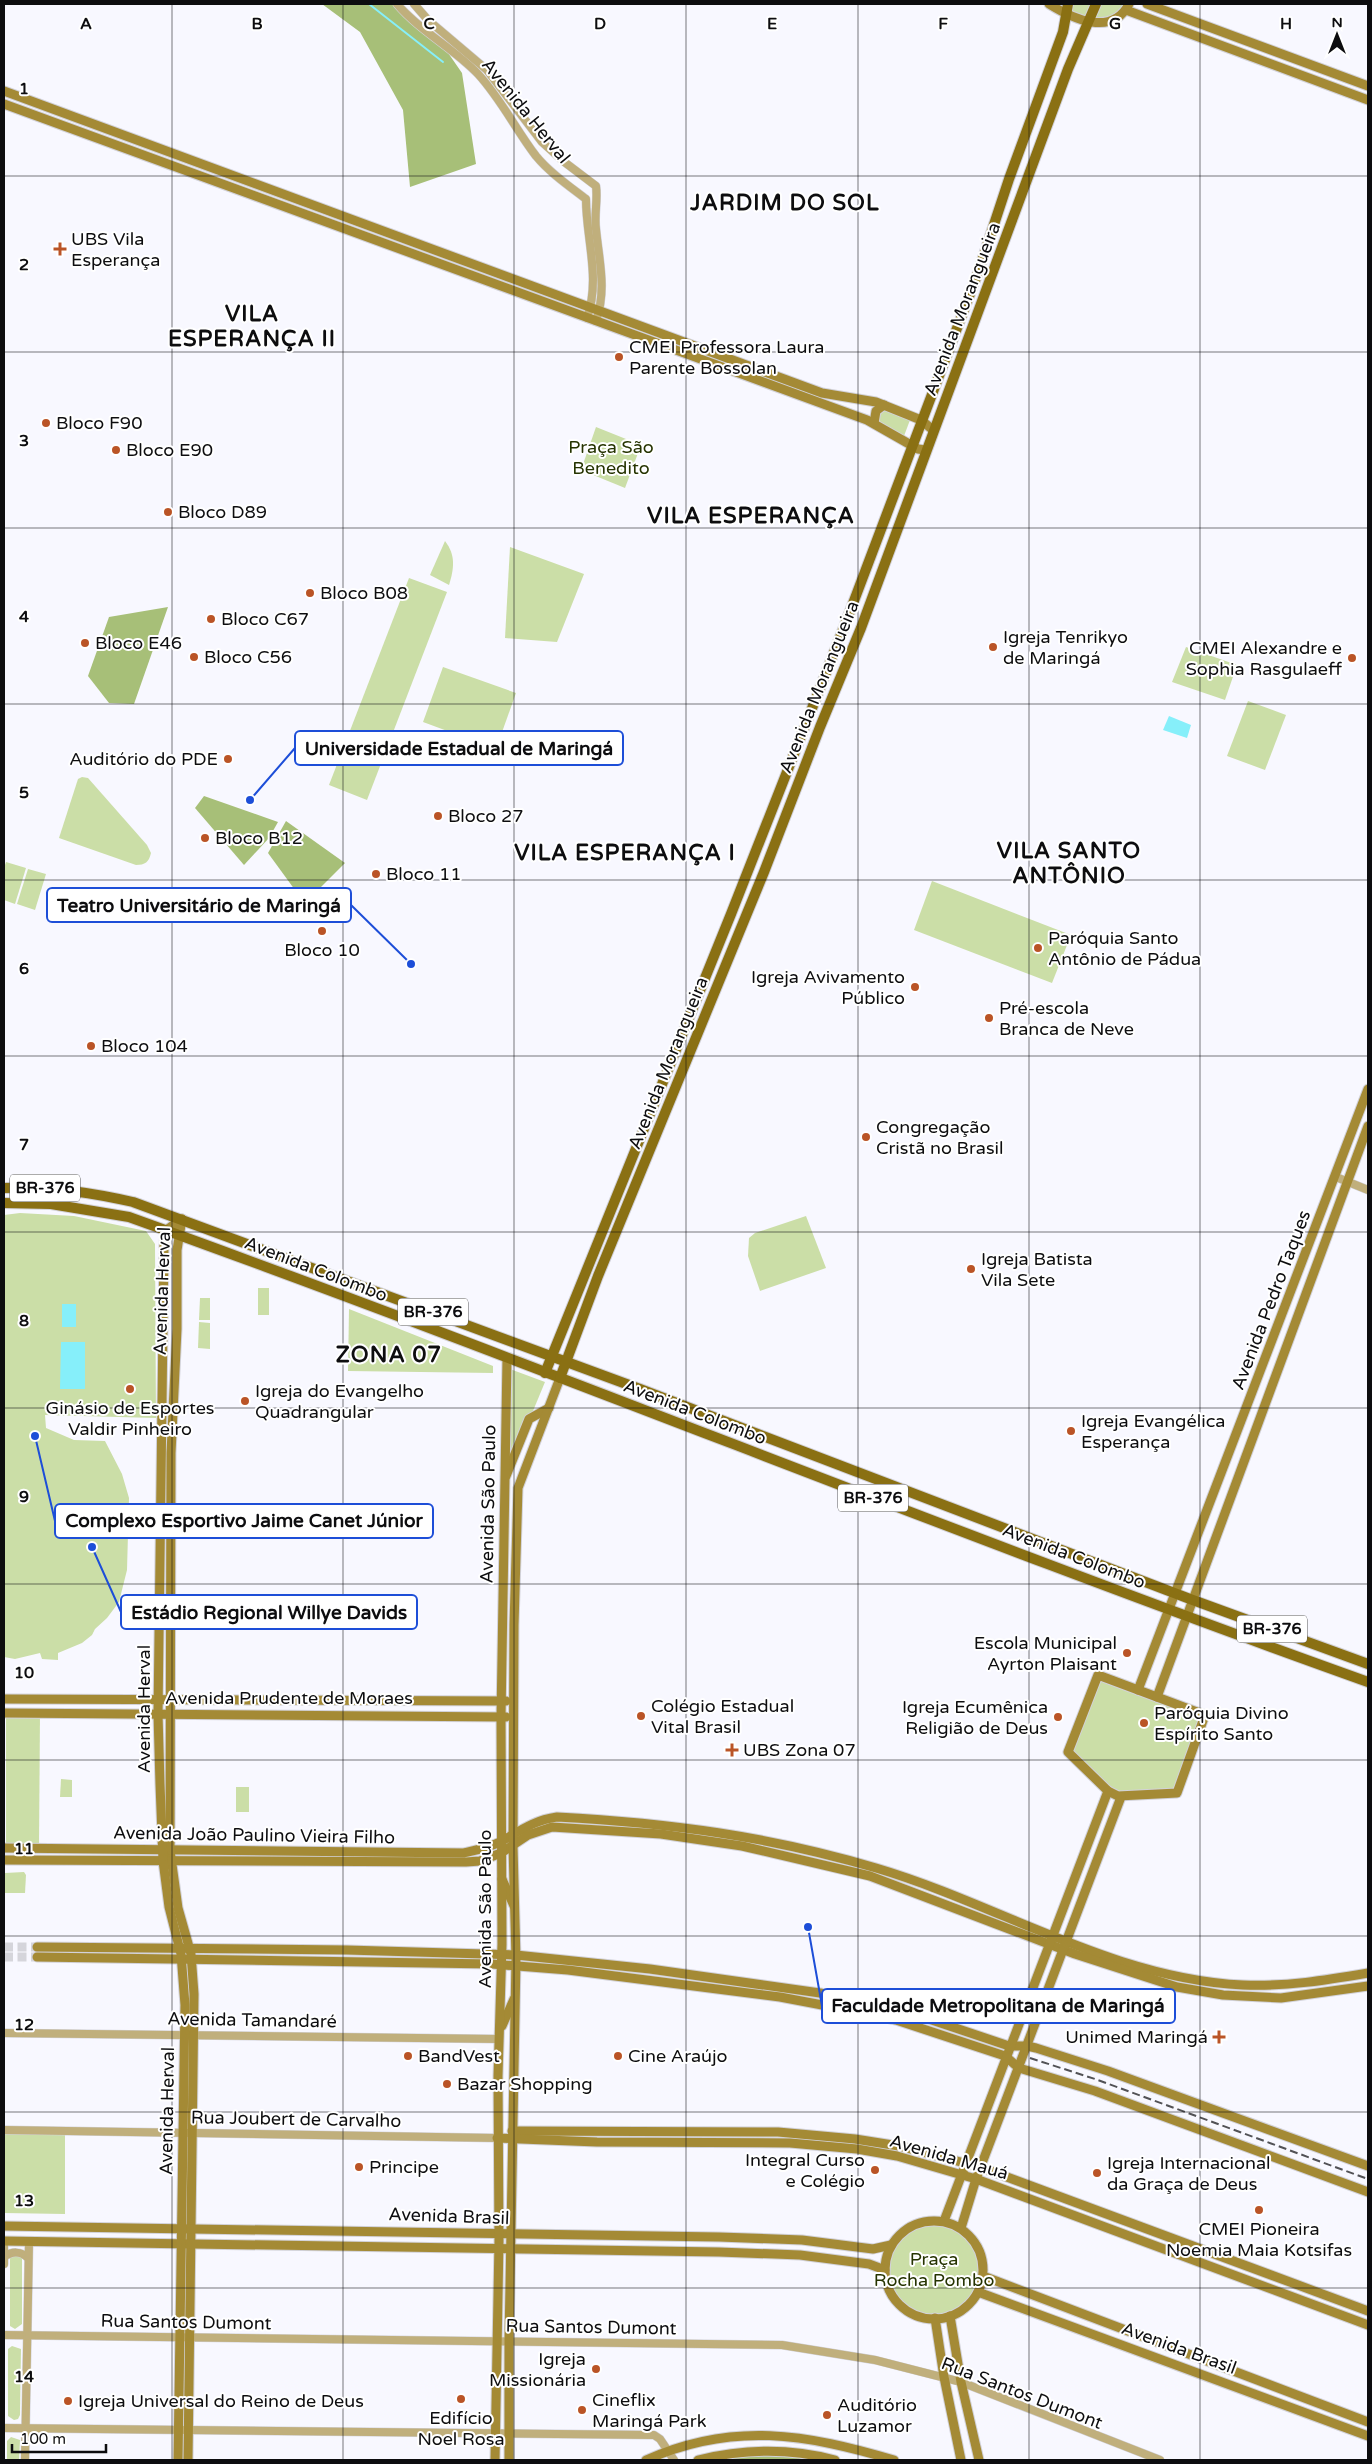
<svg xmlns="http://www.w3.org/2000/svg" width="1372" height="2464" font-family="'Varela Round',sans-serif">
<rect width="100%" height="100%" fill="#f8f8ff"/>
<!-- green -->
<g fill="#cbdea7">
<path d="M 1049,4 L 1129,4 L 1126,10 L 1096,23 Z"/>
<path d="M 885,409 L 910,420 L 904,436 L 879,421 L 878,414 Z"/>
<path d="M 596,427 L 641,445 L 625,488 L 581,470 Z"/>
<path d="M 445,541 C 456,555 454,569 449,585 L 430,575 Z"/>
<path d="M 510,547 L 584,574 L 557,642 L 505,638 Z"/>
<path d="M 409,578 L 447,592 L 367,800 L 329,785 Z"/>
<path d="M 1186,647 L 1237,665 L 1225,700 L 1172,682 Z"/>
<path d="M 443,667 L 516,693 L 496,749 L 423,722 Z"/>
<path d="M 1248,701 L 1286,715 L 1265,770 L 1227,756 Z"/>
<path d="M 82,777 L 88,778 L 147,845 L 151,853 C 149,862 145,865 136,865 L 59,838 L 78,779 Z"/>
<path d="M 6,862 L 26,868 L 15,904 L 4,900 L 4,868 Z"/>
<path d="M 28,869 L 46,874 L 35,910 L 17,904 Z"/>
<path d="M 932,881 L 1071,935 L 1052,983 L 914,930 Z"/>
<path d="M 20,1213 L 74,1216 L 146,1231 L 155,1244 L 156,1418 L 45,1415 L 46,1428 L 74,1440 L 105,1441 L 122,1474 L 129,1498 L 127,1570 L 119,1602 L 107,1618 L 95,1629 L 92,1635 L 82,1643 L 58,1653 L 58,1660 L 42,1659 L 40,1653 L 15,1659 L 4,1657 L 4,1215 Z"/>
<path d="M 806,1216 L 826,1268 L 760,1291 L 748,1256 L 749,1238 L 755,1233 Z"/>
<rect x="258" y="1288" width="11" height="27"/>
<path d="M 200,1298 L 210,1298 L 210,1320 L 199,1320 Z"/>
<path d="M 349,1309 L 493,1366 L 493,1373 L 348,1371 Z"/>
<path d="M 199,1322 L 210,1323 L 210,1349 L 198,1348 Z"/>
<path d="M 507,1368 L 545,1382 L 504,1481 Z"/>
<path d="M 1098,1675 L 1205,1715 L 1177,1793 L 1121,1797 L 1068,1752 Z"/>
<path d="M 6,1713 L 40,1713 L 39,1849 L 6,1848 Z"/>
<path d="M 61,1779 L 72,1780 L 72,1797 L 60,1797 Z"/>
<rect x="236" y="1787" width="13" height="25"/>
<path d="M 24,1872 L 26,1875 L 25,1893 L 5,1893 L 5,1873 Z"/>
<path d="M 4,2130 L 65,2131 L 65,2214 L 4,2213 Z"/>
<circle cx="934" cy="2270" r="49"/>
<path d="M 19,2255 L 22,2258 L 22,2324 L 15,2329 L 10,2326 L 10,2258 Z"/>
<path d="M 12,2346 L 21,2349 L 20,2415 L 18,2419 L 14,2420 L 8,2416 L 8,2349 Z"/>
<path d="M 11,2437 L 20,2440 L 19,2460 L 7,2460 L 7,2441 Z"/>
</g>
<!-- forest -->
<g fill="#a7bf78">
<path d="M 322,4 L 394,4 L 444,47 L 462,73 L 476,164 L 410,187 L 403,110 L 360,32 Z"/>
<path d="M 168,607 L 134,704 L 109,703 L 88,676 L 109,617 Z"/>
<path d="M 204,796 L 278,822 L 269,838 L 244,865 L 195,808 Z"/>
<path d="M 286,821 L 345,863 L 319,889 L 303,901 L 268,853 Z"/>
<path d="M 755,2451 L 835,2460 L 698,2460 Z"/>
</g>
<!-- water -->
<g fill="#86effa">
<path d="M 1169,716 L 1191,725 L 1187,738 L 1163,730 Z"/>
<rect x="62" y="1304" width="14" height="23"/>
<path d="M 61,1342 L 85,1342 L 85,1389 L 60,1389 Z"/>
</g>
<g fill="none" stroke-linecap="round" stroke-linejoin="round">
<!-- stream -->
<path stroke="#86effa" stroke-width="2" d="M 369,4 L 443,62"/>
<!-- secondary-tunnel -->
<g stroke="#d5d5db" stroke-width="9" stroke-dasharray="9 4.5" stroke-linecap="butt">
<path d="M 4,1947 L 37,1947"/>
<path d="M 4,1957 L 37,1957"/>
</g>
<!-- tertiary casing -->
<g stroke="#d2d2d9" stroke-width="9">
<g id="tertiary">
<path d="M 397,4 C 420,31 453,48 478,74 C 501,99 516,130 536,156 C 550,173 569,186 586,199 C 586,239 601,278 587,318"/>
<path d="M 414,4 L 428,20 L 487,70 L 542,142 L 563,161 L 596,186 C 598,200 594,215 596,229 C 599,261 607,289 596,321"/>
<path d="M 1336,1177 L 1368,1190"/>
<path d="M 4,2033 L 499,2039"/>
<path d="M 4,2130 L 497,2138"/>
<path d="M 4,2257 C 12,2251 21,2251 28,2258"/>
<path d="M 4,2264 L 4,2241"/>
<path d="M 4,2335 L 782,2345 L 875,2360 L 961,2382 L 1160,2460"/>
<path d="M 4,2428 L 654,2435 L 660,2439 L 674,2460"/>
<path d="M 25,2460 L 29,2242"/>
</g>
</g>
<!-- secondary casing -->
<g stroke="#d2d2d9" stroke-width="11">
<g id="secondary">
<path d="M 1049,4 C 1073,19 1112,37 1129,4"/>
<path d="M 1147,4 L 1368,86"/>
<path d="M 1126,10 L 1368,100"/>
<path d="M 4,91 L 822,393 L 876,402 L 921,420 L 933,430"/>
<path d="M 4,104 L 867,420 L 918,449 L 925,450"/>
<path d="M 874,423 L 876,411 L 884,405"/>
<path d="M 182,1219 L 177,1250 L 177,1329 L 171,1453 L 170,1850 L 178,1908 L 191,1954 L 194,1994 L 188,2460"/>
<path d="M 506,1476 L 529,1419 L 549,1408"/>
<path d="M 1098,1675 L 1205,1715 L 1177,1793 L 1118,1796 L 1108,1791 L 1068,1752 Z"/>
<path d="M 1138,1690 L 1368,1089"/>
<path d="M 1157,1697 L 1368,1126"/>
<path d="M 4,1699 L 506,1701"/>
<path d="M 4,1713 L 506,1717"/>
<path d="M 4,1848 L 464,1853 C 477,1850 491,1847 502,1841 C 521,1830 535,1820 557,1817 C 669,1823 768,1836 876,1868 C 998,1904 1113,1979 1243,1985 C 1285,1987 1327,1980 1368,1973"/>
<path d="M 4,1860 L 466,1862 L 480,1861 L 501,1853 L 528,1835 L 552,1827 L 661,1834 L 742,1846 L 870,1876 L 1075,1954 L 1177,1987 L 1223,1995 L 1281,1998 L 1368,1986"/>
<path d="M 502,1879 L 514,1906"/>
<path d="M 37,1947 L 347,1950 L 516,1955 L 650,1969 L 820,1993 L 899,2009 L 1009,2046 L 1027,2046 L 1036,2048 L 1108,2071 L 1368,2166"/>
<path d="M 37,1957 L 492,1964 L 568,1970 L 780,1997 L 817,2004 L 896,2020 L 996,2053 L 1005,2056 L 1019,2068 L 1095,2091 L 1368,2192"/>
<path d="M 502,2026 L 514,1999"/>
<path d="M 512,2131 L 778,2132 L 855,2139 L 899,2146 L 980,2167 L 1368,2311"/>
<path d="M 497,2138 L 597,2142 L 790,2143 L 857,2149 L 897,2156 L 976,2179 L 1368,2325"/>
<path d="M 944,2221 L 1108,1791"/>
<circle cx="934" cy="2270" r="49"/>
<path d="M 4,2226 L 719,2237 L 802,2240 L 873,2249 L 891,2245"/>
<path d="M 961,2228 L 976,2179 L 1121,1797"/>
<path d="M 4,2241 L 719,2252 L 800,2255 L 869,2264 L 885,2270"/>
<path d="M 983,2276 L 1368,2422"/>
<path d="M 978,2292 L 1368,2436"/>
<path d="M 950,2316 L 961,2382 L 979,2460"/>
<path d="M 935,2318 L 944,2377 L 961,2460"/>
<path d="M 178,2460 L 185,2005 L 181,1954 L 169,1907 L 163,1861 L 160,1784 L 158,1714 L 164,1246 L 165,1231 L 182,1219"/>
<path d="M 495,2460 L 499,2241 L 498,2076 L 502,1944 L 501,1717 L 507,1359"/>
<path d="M 509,2460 L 509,2340 L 516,1959 L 513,1846 L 514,1625 L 518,1488 L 560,1378"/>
<path d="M 646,2460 C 733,2421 806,2434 894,2460"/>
<path d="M 698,2460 C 743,2449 790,2448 835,2460"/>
</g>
</g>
<!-- primary casing -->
<g stroke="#d2d2d9" stroke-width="12">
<g id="primary">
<path d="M 4,1188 C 49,1186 90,1192 133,1202 L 640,1389 L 1190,1599 L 1368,1664"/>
<path d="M 4,1203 L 51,1204 L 129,1217 C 544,1366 953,1534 1368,1682"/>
<path d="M 545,1373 L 731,914 L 846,622 L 979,270 L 1009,179 L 1063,32 L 1068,4"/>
<path d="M 560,1378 L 598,1276 L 764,872 L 820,727 L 861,628 L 1068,69 L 1096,4"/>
</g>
</g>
<!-- tertiary -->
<use href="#tertiary" stroke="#c0af7c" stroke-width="8"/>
<!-- secondary -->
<use href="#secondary" stroke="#a48a35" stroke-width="9"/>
<!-- primary -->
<use href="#primary" stroke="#8a7013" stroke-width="10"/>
<!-- rail -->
<path stroke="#525256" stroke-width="2" stroke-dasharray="8 4" stroke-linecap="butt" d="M 1030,2058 L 1095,2079 L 1368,2179"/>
</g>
<!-- grid -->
<path fill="none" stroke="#0d0d0f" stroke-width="1" stroke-opacity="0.55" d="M 172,4 L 172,2460M 343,4 L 343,2460M 514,4 L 514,2460M 686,4 L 686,2460M 858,4 L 858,2460M 1029,4 L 1029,2460M 1200,4 L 1200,2460M 4,176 L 1368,176M 4,352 L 1368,352M 4,528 L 1368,528M 4,704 L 1368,704M 4,880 L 1368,880M 4,1056 L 1368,1056M 4,1232 L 1368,1232M 4,1408 L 1368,1408M 4,1584 L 1368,1584M 4,1760 L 1368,1760M 4,1936 L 1368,1936M 4,2112 L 1368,2112M 4,2288 L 1368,2288"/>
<!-- markers -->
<g fill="#ba5426" stroke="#fff" stroke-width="2">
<path d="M57.5 241.5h5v5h5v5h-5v5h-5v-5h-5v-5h5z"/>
<circle cx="619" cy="357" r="5"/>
<circle cx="46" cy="423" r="5"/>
<circle cx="116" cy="450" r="5"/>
<circle cx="168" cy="512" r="5"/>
<circle cx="310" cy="593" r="5"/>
<circle cx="211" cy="619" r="5"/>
<circle cx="85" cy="643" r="5"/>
<circle cx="993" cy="647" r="5"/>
<circle cx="194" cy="657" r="5"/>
<circle cx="1352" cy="658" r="5"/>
<circle cx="228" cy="759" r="5"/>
<circle cx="438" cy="816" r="5"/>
<circle cx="205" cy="838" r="5"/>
<circle cx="376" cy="874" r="5"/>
<circle cx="322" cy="931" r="5"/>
<circle cx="1038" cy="948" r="5"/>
<circle cx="915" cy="987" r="5"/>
<circle cx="989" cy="1018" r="5"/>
<circle cx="91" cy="1046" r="5"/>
<circle cx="866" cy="1137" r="5"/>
<circle cx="971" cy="1269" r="5"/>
<circle cx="130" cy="1389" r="5"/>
<circle cx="245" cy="1401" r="5"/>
<circle cx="1071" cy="1431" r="5"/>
<circle cx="1127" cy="1653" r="5"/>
<circle cx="641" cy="1716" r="5"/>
<circle cx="1058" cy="1717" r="5"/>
<circle cx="1144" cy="1723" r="5"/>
<path d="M729.5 1742.5h5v5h5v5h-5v5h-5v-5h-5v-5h5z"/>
<path d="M1216.5 2029.5h5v5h5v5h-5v5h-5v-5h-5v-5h5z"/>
<circle cx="408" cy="2056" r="5"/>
<circle cx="618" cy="2056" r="5"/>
<circle cx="447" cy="2084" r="5"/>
<circle cx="359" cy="2167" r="5"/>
<circle cx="875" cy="2170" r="5"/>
<circle cx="1097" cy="2173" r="5"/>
<circle cx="1259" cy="2210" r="5"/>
<circle cx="596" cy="2369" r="5"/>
<circle cx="461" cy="2399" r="5"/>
<circle cx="68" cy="2401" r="5"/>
<circle cx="582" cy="2410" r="5"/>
<circle cx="827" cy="2415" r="5"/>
</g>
<g text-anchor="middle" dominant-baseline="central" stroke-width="4" stroke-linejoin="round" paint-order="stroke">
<!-- shield labels -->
<g fill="#fff" stroke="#565657" stroke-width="1">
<rect x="10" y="1174.5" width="70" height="27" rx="4"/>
<rect x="398" y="1298.5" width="70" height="27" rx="4"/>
<rect x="838" y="1484.5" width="70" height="27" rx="4"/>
<rect x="1237" y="1615.5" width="70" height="27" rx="4"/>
</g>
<g font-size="16" font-weight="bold" fill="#0d0d0f">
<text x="45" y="1188">BR-376</text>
<text x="433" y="1312">BR-376</text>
<text x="873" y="1498">BR-376</text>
<text x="1272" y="1629">BR-376</text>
</g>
<!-- street labels -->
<g font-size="18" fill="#0d0d0f" stroke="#fff">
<text transform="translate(526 111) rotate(51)">Avenida Herval</text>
<text transform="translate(962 309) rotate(-69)">Avenida Morangueira</text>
<text transform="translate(819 687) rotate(-68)">Avenida Morangueira</text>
<text transform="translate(668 1063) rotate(-68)">Avenida Morangueira</text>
<text transform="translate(316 1269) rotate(21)">Avenida Colombo</text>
<text transform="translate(162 1291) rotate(-88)">Avenida Herval</text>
<text transform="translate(1271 1300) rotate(-69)">Avenida Pedro Taques</text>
<text transform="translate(695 1412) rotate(21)">Avenida Colombo</text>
<text transform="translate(488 1504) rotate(-89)">Avenida São Paulo</text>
<text transform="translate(1074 1556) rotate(21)">Avenida Colombo</text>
<text x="289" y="1698">Avenida Prudente de Moraes</text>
<text transform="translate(144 1709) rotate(-90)">Avenida Herval</text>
<text transform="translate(254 1835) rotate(1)">Avenida João Paulino Vieira Filho</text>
<text transform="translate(485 1909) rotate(-90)">Avenida São Paulo</text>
<text transform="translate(252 2020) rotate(1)">Avenida Tamandaré</text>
<text transform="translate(167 2111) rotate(-89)">Avenida Herval</text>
<text transform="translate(296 2119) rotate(1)">Rua Joubert de Carvalho</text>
<text transform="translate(949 2157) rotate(16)">Avenida Mauá</text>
<text transform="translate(449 2216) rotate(2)">Avenida Brasil</text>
<text transform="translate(186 2322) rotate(1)">Rua Santos Dumont</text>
<text transform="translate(591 2327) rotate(1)">Rua Santos Dumont</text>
<text transform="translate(1179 2348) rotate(20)">Avenida Brasil</text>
<text transform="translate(1022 2393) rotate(21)">Rua Santos Dumont</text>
</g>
<!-- poi labels -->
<g font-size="18" fill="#0d0d0f" stroke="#fff" text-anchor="start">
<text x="71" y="239">UBS Vila<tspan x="71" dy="21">Esperança</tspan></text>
<text x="629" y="347">CMEI Professora Laura<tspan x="629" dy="21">Parente Bossolan</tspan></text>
<text x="56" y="423">Bloco F90</text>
<text x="126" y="450">Bloco E90</text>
<text x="178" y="512">Bloco D89</text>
<text x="320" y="593">Bloco B08</text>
<text x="221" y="619">Bloco C67</text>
<text x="1003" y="637">Igreja Tenrikyo<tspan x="1003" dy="21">de Maringá</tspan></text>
<text x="95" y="643">Bloco E46</text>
<text x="1342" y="648" text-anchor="end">CMEI Alexandre e<tspan x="1342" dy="21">Sophia Rasgulaeff</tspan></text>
<text x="204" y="657">Bloco C56</text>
<text x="218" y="759" text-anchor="end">Auditório do PDE</text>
<text x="448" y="816">Bloco 27</text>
<text x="215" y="838">Bloco B12</text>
<text x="386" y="874">Bloco 11</text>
<text x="1048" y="938">Paróquia Santo<tspan x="1048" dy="21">Antônio de Pádua</tspan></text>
<text x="322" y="950" text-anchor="middle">Bloco 10</text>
<text x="905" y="977" text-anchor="end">Igreja Avivamento<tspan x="905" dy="21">Público</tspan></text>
<text x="999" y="1008">Pré-escola<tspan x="999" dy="21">Branca de Neve</tspan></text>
<text x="101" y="1046">Bloco 104</text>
<text x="876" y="1127">Congregação<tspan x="876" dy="21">Cristã no Brasil</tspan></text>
<text x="981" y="1259">Igreja Batista<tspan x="981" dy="21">Vila Sete</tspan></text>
<text x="255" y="1391">Igreja do Evangelho<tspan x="255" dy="21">Quadrangular</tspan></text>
<text x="130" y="1408" text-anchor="middle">Ginásio de Esportes<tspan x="130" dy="21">Valdir Pinheiro</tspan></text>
<text x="1081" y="1421">Igreja Evangélica<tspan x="1081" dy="21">Esperança</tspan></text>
<text x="1117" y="1643" text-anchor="end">Escola Municipal<tspan x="1117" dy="21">Ayrton Plaisant</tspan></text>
<text x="651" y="1706">Colégio Estadual<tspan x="651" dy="21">Vital Brasil</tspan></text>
<text x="1048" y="1707" text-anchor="end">Igreja Ecumênica<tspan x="1048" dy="21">Religião de Deus</tspan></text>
<text x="1154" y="1713">Paróquia Divino<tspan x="1154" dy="21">Espírito Santo</tspan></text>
<text x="743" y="1750">UBS Zona 07</text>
<text x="1208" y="2037" text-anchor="end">Unimed Maringá</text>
<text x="418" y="2056">BandVest</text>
<text x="628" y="2056">Cine Araújo</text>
<text x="457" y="2084">Bazar Shopping</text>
<text x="865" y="2160" text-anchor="end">Integral Curso<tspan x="865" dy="21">e Colégio</tspan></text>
<text x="1107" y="2163">Igreja Internacional<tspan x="1107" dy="21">da Graça de Deus</tspan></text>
<text x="369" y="2167">Principe</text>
<text x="1259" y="2229" text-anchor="middle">CMEI Pioneira<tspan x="1259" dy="21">Noemia Maia Kotsifas</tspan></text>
<text x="586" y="2359" text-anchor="end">Igreja<tspan x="586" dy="21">Missionária</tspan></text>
<text x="592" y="2400">Cineflix<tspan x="592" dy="21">Maringá Park</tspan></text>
<text x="78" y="2401">Igreja Universal do Reino de Deus</text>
<text x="837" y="2405">Auditório<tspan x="837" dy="21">Luzamor</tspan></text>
<text x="461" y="2418" text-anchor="middle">Edifício<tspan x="461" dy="21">Noel Rosa</tspan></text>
</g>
<!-- park labels -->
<g font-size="18" fill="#253300" stroke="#fff">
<text x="611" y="447">Praça São<tspan x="611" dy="21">Benedito</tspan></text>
<text x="934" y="2259">Praça<tspan x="934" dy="21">Rocha Pombo</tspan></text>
</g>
<!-- district labels -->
<g font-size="22" font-weight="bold" letter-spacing="1" fill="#0d0d0f" stroke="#fff">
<text x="785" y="203">JARDIM DO SOL</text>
<text x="252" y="314">VILA<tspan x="252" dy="25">ESPERANÇA II</tspan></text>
<text x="751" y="516">VILA ESPERANÇA</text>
<text x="1069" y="851">VILA SANTO<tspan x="1069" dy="25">ANTÔNIO</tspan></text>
<text x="625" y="853">VILA ESPERANÇA I</text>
<text x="389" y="1355">ZONA 07</text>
</g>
</g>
<g font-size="16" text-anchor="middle" font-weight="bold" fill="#0d0d0f" stroke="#fff" stroke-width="4" stroke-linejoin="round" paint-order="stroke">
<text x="86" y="29">A</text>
<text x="257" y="29">B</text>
<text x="429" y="29">C</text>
<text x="600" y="29">D</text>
<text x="772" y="29">E</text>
<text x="943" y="29">F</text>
<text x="1115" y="29">G</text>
<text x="1286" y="29">H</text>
<text x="24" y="94">1</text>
<text x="24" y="270">2</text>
<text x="24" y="446">3</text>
<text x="24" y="622">4</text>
<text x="24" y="798">5</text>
<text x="24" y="974">6</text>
<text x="24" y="1150">7</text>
<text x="24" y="1326">8</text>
<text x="24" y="1502">9</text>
<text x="24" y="1678">10</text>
<text x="24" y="1854">11</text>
<text x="24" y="2030">12</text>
<text x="24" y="2206">13</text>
<text x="24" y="2382">14</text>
</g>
<!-- callouts -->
<path fill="none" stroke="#1d4ed8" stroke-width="2" d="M250 800L295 748M411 964L351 905M35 1436L55 1521M92 1547L121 1612M808 1927L822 2006"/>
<g fill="#1d4ed8" stroke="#fff" stroke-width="2">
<circle cx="250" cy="800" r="5"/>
<circle cx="411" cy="964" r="5"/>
<circle cx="35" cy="1436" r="5"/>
<circle cx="92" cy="1547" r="5"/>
<circle cx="808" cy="1927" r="5"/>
</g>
<g fill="#fff" stroke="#1d4ed8" stroke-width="2">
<rect x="295" y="731" width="328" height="34" rx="5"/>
<rect x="47" y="888" width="304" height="34" rx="5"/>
<rect x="55" y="1504" width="378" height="34" rx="5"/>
<rect x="121" y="1595" width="296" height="34" rx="5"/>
<rect x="822" y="1989" width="353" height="34" rx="5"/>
</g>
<g font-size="19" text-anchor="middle" font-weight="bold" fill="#0d0d0f">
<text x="459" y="755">Universidade Estadual de Maringá</text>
<text x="199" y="912">Teatro Universitário de Maringá</text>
<text x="244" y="1527">Complexo Esportivo Jaime Canet Júnior</text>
<text x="269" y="1619">Estádio Regional Willye Davids</text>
<text x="998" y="2012">Faculdade Metropolitana de Maringá</text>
</g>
<!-- border -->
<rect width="1372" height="2464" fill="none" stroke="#0d0d0f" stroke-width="10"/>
<!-- north arrow -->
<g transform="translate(1337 35)" stroke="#ffffff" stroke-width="4" paint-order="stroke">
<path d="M0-4L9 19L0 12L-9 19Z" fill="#0d0d0f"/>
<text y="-8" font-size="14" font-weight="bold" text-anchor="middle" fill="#0d0d0f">N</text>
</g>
<!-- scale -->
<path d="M12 2444v8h94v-8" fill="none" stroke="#0d0d0f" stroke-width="2.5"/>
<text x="20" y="2444" font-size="15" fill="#0d0d0f" stroke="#ffffff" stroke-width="4" paint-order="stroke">100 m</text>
</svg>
